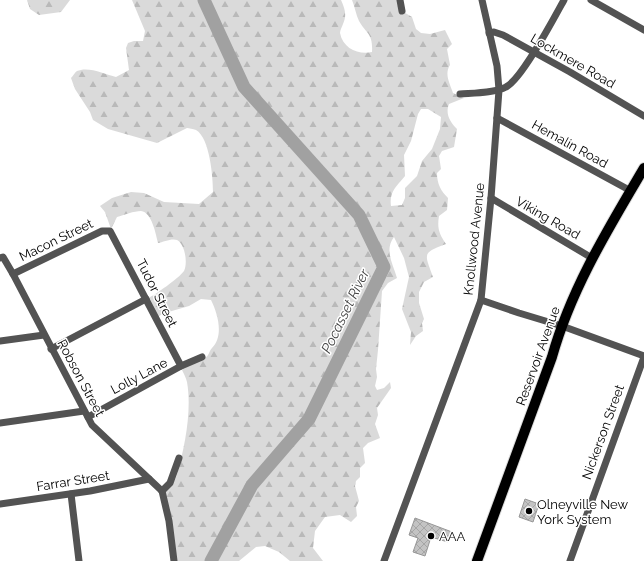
<svg xmlns="http://www.w3.org/2000/svg" width="644" height="561" font-family="Raleway,sans-serif">
<defs>
<pattern id="forest-firs" width="22" height="20" patternUnits="userSpaceOnUse"><rect width="22" height="20" fill="#dadada"/><path d="M5 1l3.5 6h-7zM16 11l3.5 6h-7z" fill="#b9b9b9"/></pattern>
<pattern id="building-cross-hatch" width="8" height="8" patternUnits="userSpaceOnUse"><rect width="8" height="8" fill="#c3c3c3"/><path d="M0 0l8 8M0 8l8-8" fill="none" stroke="#a6a6a6"/></pattern>
</defs>
<rect width="100%" height="100%" fill="#fff"/>
<!-- forest -->
<g fill="url(#forest-firs)" fill-rule="evenodd">
<path d="M 27,0 L 70,0 L 61,12 L 39,15 L 30,9 Z"/>
<path d="M 132,0 L 341,0 C 345,9 347,15 343,24 C 342,27 340,30 340,33 C 343,49 359,55 372,52 C 373,33 367,35 359,21 C 356,15 355,7 352,0 L 400,0 L 402,11 L 412,17 L 416,29 L 421,33 L 430,34 L 445,30 L 452,44 L 447,49 L 450,65 C 444,74 450,84 453,93 L 464,98 L 449,104 C 445,114 450,122 457,129 L 454,147 L 442,151 L 439,156 L 441,169 L 437,173 C 437,184 441,191 448,198 L 447,210 L 439,216 C 437,228 439,234 446,244 C 421,253 425,254 433,277 L 424,282 L 419,292 L 419,303 L 424,319 L 422,323 L 423,331 L 416,336 L 410,345 L 411,332 L 402,309 L 409,277 L 404,258 L 394,237 C 384,250 393,264 397,278 L 388,283 L 382,291 L 378,350 L 376,369 L 377,377 L 375,386 L 377,390 L 384,388 L 390,382 L 391,388 L 377,408 L 378,415 L 375,424 L 380,438 L 368,443 L 363,448 L 365,463 L 360,468 L 360,477 L 356,481 L 355,486 L 359,501 L 356,507 L 357,516 L 351,522 L 340,515 L 325,517 L 315,531 L 313,548 L 323,561 L 290,561 L 279,552 L 265,546 L 256,547 L 239,561 L 174,561 L 165,492 C 170,487 176,480 177,474 C 185,447 192,410 187,382 C 186,378 184,374 182,370 C 189,364 198,362 205,358 C 209,356 209,351 212,348 C 224,336 218,314 211,300 L 201,299 L 189,306 L 165,313 L 157,317 L 147,299 C 156,294 178,279 184,271 C 188,263 185,244 177,240 C 172,238 163,242 158,243 C 156,235 152,212 141,211 C 134,211 124,215 117,217 L 111,229 L 105,212 L 100,206 L 112,198 L 131,192 L 144,193 L 164,202 L 199,204 L 213,192 C 213,178 210,138 196,130 C 193,129 189,128 187,128 L 157,143 L 108,129 L 93,120 L 90,112 L 75,89 L 71,78 C 73,76 75,72 77,71 C 88,66 105,74 116,77 L 129,70 L 126,48 L 128,43 L 134,41 L 143,41 L 145,31 ZM 421,109 L 428,109 L 441,117 L 440,129 L 432,149 L 422,161 L 417,176 L 405,188 L 405,198 L 402,205 L 391,206 C 389,192 396,187 405,176 L 404,155 L 411,141 L 418,114 Z"/>
</g>
<g fill="none" stroke-linecap="round" stroke-linejoin="round">
<!-- river -->
<path stroke="#a1a1a1" stroke-width="13" d="M 204,0 L 244,87 L 359,215 L 384,267 L 309,419 L 252,485 L 211,561"/>
</g>
<!-- building -->
<g fill="url(#building-cross-hatch)" stroke="#979797">
<path d="M 525,499 L 539,504 L 533,522 L 519,517 Z"/>
<path d="M 415,518 L 452,532 L 448,542 L 431,537 L 425,556 L 413,552 L 418,538 L 409,535 Z"/>
</g>
<g fill="none" stroke-linecap="round" stroke-linejoin="round">
<!-- primary casing -->
<g stroke="#dbdbdb" stroke-width="12">
<path id="primary" d="M 477,561 L 552,357 C 571,289 608,229 644,168"/>
</g>
<!-- minor -->
<g stroke="#535353" stroke-width="7">
<path d="M 400,0 L 402,11"/>
<path d="M 591,0 L 644,30"/>
<path d="M 489,33 L 494,32 L 503,35 L 570,72 L 644,116"/>
<path d="M 460,94 C 473,93 495,93 506,87 C 522,79 554,18 564,0"/>
<path d="M 497,118 L 631,191"/>
<path d="M 491,198 L 592,258"/>
<path d="M 0,258 L 3,257 L 13,274 L 92,425 L 162,491"/>
<path d="M 13,274 L 102,231 L 110,231 L 181,366"/>
<path d="M 481,300 L 519,313 L 562,326 L 644,356"/>
<path d="M 0,341 L 44,335"/>
<path d="M 51,349 L 146,299"/>
<path d="M 88,417 L 181,366 L 202,357"/>
<path d="M 0,423 L 84,411"/>
<path d="M 162,491 L 169,521 L 174,561"/>
<path d="M 162,491 L 170,483 L 179,458"/>
<path d="M 71,494 L 79,561"/>
<path d="M 0,504 L 90,491 L 149,479"/>
<path d="M 384,561 L 481,300 L 491,198 L 499,90 L 497,66 L 482,0"/>
<path d="M 570,561 L 644,357"/>
</g>
<!-- primary -->
<use href="#primary" stroke="#000" stroke-width="10"/>
</g>
<!-- markers -->
<g fill="#000" stroke="#fff" stroke-width="1.5">
<circle cx="529" cy="511" r="4"/>
<circle cx="431" cy="536" r="4"/>
</g>
<g text-anchor="middle" dominant-baseline="central" stroke-width="3" stroke-linejoin="round" paint-order="stroke">
<!-- street labels -->
<g font-size="13" fill="#000" stroke="#fff">
<text transform="translate(573 61) rotate(30)">Lockmere Road</text>
<text transform="translate(570 144) rotate(29)">Hemalin Road</text>
<text transform="translate(548 218) rotate(30)">Viking Road</text>
<text transform="translate(474 239) rotate(-84)">Knollwood Avenue</text>
<text transform="translate(56 240) rotate(-26)">Macon Street</text>
<text transform="translate(157 293) rotate(63)">Tudor Street</text>
<text transform="translate(538 356) rotate(-70)">Reservoir Avenue</text>
<text transform="translate(139 376) rotate(-28)">Lolly Lane</text>
<text transform="translate(81 378) rotate(62)">Robson Street</text>
<text transform="translate(603 432) rotate(-70)">Nickerson Street</text>
<text transform="translate(73 481) rotate(-9)">Farrar Street</text>
</g>
<!-- poi labels -->
<g font-size="13" fill="#000" stroke="#fff" text-anchor="start">
<text x="537" y="504">Olneyville New<tspan x="537" dy="15">York System</tspan></text>
<text x="439" y="536">AAA</text>
</g>
<!-- water labels -->
<g font-size="14" font-style="italic" fill="#424242" stroke="#fff">
<text transform="translate(345 311) rotate(-64)">Pocasset River</text>
</g>
</g>
</svg>
